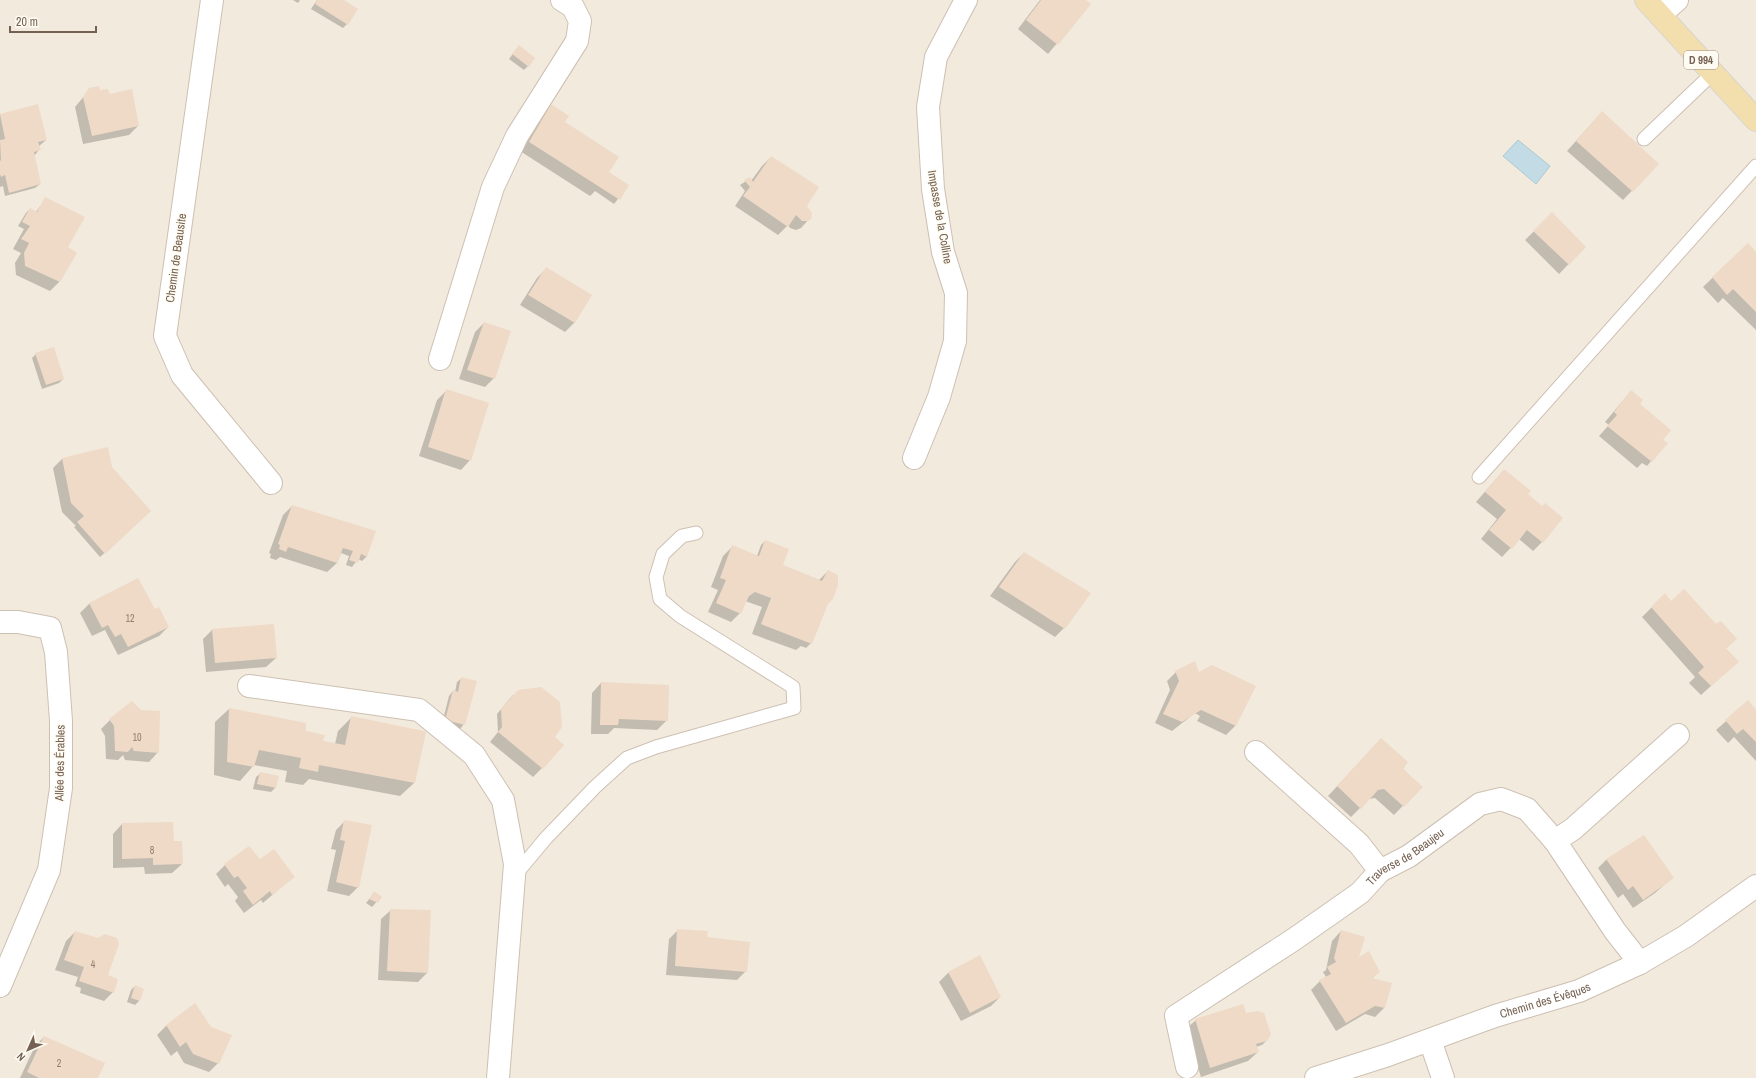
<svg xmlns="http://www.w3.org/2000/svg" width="1756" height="1078" font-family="'Archivo Narrow',sans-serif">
<rect width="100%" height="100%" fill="#fbf7ed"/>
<!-- residential -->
<rect fill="#f2eadc" x="0" y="0" width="1756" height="1078"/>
<!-- water -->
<path fill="#c2dbe4" stroke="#a9cad4" d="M 1518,140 L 1550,166 L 1536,184 L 1503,156 Z"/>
<!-- shadow -->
<g fill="#0003">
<path d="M 293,0 L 300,0 L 298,3 Z"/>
<path d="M 317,0 L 342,0 L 347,24 L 343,28 L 311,9 Z"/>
<path d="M 1040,0 L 1084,0 L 1090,4 L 1048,54 L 1018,29 Z"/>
<path d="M 515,51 L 528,66 L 524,70 L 509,59 Z"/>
<path d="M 90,89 L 109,95 L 138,126 L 129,135 L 83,144 L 75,107 Z"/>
<path d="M 37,105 L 46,140 L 38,147 L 39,150 L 34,156 L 40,184 L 35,188 L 5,196 L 3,186 L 0,187 L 0,115 Z"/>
<path d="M 552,106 L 563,122 L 608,173 L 628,186 L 614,204 L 595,191 L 590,196 L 520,151 L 542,115 Z"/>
<path d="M 1593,122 L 1658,164 L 1623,200 L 1567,151 Z"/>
<path d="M 771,157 L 805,207 L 810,218 L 801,228 L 796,230 L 790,228 L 788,225 L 778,235 L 735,206 L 745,191 L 740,185 L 749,179 L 751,181 L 762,166 Z"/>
<path d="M 46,198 L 66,247 L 76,253 L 59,282 L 50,291 L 16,275 L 15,263 L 21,253 L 13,249 L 24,229 L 18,226 L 26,213 L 30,209 L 36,212 Z"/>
<path d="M 1552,214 L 1585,247 L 1559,274 L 1525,240 Z"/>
<path d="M 1748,244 L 1756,253 L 1756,330 L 1723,298 L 1718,303 L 1703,287 Z"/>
<path d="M 546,269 L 591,295 L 574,323 L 565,332 L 520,305 L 537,278 Z"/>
<path d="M 484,323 L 494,378 L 485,387 L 459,379 L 475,332 Z"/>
<path d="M 36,354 L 63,379 L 59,383 L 42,389 L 32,358 Z"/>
<path d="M 446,391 L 470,460 L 461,470 L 419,456 L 437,400 Z"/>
<path d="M 1631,391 L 1662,440 L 1666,443 L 1647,466 L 1642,463 L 1637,468 L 1599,436 L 1609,425 L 1605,422 Z"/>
<path d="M 107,449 L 111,547 L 100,557 L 74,527 L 76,526 L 62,512 L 53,468 L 62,459 Z"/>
<path d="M 1504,470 L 1527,494 L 1542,542 L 1533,551 L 1519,539 L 1502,557 L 1481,539 L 1497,519 L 1476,502 Z"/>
<path d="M 292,506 L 367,556 L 362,561 L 358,559 L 352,567 L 346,565 L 349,556 L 341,553 L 337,563 L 327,572 L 280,557 L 276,560 L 270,558 L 271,554 L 269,553 L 283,515 Z"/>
<path d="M 765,541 L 782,565 L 819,580 L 828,571 L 826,604 L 811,643 L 806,648 L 801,646 L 796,650 L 752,634 L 762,607 L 745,601 L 740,613 L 731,622 L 708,612 L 718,590 L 711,587 L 723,556 L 732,547 L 757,556 L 761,545 Z"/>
<path d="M 1024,553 L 1064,628 L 1055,637 L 990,596 L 1015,562 Z"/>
<path d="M 131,583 L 168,627 L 159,636 L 118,655 L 105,630 L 92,636 L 80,613 L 89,604 Z"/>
<path d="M 1662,597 L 1710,629 L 1736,639 L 1725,649 L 1723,675 L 1701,695 L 1689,683 L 1695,677 L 1642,617 Z"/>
<path d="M 273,625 L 276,658 L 266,667 L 206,672 L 203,639 L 212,630 Z"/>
<path d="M 1176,672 L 1198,673 L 1255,687 L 1235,726 L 1226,735 L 1197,721 L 1200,716 L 1195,713 L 1172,731 L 1155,723 L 1170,690 L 1167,681 Z"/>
<path d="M 462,678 L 464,724 L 460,729 L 442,724 L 449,696 L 453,691 L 455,692 L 457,682 Z"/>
<path d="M 601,683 L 667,720 L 657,730 L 614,728 L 608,734 L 591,734 L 592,693 Z"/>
<path d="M 513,695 L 553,737 L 542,768 L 533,777 L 490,742 L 498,732 L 497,714 Z"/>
<path d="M 1748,702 L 1756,711 L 1756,761 L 1734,737 L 1728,743 L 1716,730 Z"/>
<path d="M 229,709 L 305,732 L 322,741 L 335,744 L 338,731 L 352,717 L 414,783 L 400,796 L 309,779 L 303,785 L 285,782 L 287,771 L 254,765 L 240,781 L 214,775 L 215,722 Z"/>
<path d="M 110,720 L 158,752 L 149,762 L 125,760 L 123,755 L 118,760 L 106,759 L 105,736 L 101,729 Z"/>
<path d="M 1381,739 L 1402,768 L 1421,787 L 1394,815 L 1375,798 L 1369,799 L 1351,817 L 1328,796 Z"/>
<path d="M 261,773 L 278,777 L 275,788 L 271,792 L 253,789 L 256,777 Z"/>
<path d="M 345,821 L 358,887 L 349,896 L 327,891 L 336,850 L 331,849 L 336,830 Z"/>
<path d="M 172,823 L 173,842 L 182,864 L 172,873 L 145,874 L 144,867 L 113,868 L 113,834 L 122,824 Z"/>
<path d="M 1607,859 L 1672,878 L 1655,893 L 1633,908 L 1623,894 L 1618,898 L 1598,868 Z"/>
<path d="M 259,860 L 293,877 L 263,903 L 261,900 L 244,913 L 235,901 L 238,897 L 228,884 L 225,887 L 216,874 L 225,865 Z"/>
<path d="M 374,893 L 381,897 L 372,907 L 366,903 Z"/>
<path d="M 391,910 L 427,973 L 418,982 L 378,980 L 381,919 Z"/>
<path d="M 678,930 L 706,938 L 746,971 L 737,980 L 666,975 L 669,939 Z"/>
<path d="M 1341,931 L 1358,959 L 1379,972 L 1371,979 L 1384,1008 L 1375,1017 L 1365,1014 L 1336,1031 L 1311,990 L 1320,981 L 1326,977 L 1323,972 L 1326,970 L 1332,941 Z"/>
<path d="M 75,932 L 107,976 L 113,992 L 104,1001 L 80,993 L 81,988 L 75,986 L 78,977 L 55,970 L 66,941 Z"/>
<path d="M 979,957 L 1000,997 L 991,1006 L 961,1021 L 939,982 L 948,973 Z"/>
<path d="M 135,986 L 139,1001 L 135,1005 L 127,1002 L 131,990 Z"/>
<path d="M 195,1004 L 218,1063 L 209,1072 L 184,1063 L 177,1051 L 171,1056 L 157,1035 L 166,1026 Z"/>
<path d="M 1196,1020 L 1267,1040 L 1262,1045 L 1256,1047 L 1258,1052 L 1248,1061 L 1201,1077 L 1186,1029 Z"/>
<path d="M 44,1037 L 97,1078 L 20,1078 L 35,1046 Z"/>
</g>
<!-- building -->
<g fill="#eedac7">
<path d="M 317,0 L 344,0 L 358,9 L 348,25 L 315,4 Z"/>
<path d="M 1041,0 L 1086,0 L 1091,4 L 1058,45 L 1026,20 Z"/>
<path d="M 519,45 L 535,58 L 529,67 L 512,54 Z"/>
<path d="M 99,86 L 100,90 L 108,89 L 110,94 L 132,89 L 139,126 L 92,136 L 83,97 L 89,88 Z"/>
<path d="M 38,104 L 47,140 L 38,142 L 41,150 L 34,152 L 41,184 L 9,193 L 5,175 L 1,177 L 0,174 L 0,161 L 1,160 L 0,140 L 5,139 L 0,114 Z"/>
<path d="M 551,104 L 569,116 L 565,122 L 619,157 L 609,172 L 629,185 L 620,200 L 529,142 Z"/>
<path d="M 1602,111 L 1659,164 L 1633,192 L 1576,141 Z"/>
<path d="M 771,156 L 819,187 L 807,206 L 812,213 L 811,219 L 808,221 L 802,221 L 796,215 L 788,227 L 743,196 L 750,187 L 744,180 L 750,177 L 753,182 Z"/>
<path d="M 45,197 L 85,217 L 68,247 L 77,253 L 60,282 L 25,266 L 24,253 L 29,243 L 21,239 L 30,226 L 22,222 L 30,208 L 37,212 Z"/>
<path d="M 1552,212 L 1586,247 L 1569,265 L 1533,231 Z"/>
<path d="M 1748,243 L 1756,252 L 1756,312 L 1733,289 L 1727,295 L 1712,277 Z"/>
<path d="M 546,267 L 592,295 L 575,323 L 528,295 Z"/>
<path d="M 484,322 L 511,331 L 495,379 L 467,370 Z"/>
<path d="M 54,347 L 64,379 L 46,385 L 35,353 Z"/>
<path d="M 446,389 L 489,403 L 471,461 L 428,447 Z"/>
<path d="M 1631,390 L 1643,400 L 1640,404 L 1671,430 L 1663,440 L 1668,443 L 1652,462 L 1607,426 L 1617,415 L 1614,412 Z"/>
<path d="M 108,447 L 112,467 L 151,511 L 105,554 L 77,522 L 84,516 L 71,503 L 62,458 Z"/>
<path d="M 1504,469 L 1531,491 L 1528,494 L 1542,506 L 1545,503 L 1563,518 L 1543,543 L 1527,530 L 1512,549 L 1489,530 L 1506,510 L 1485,492 Z"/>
<path d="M 292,505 L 376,531 L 367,557 L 361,554 L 358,563 L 349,560 L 353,551 L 343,548 L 337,563 L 288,547 L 286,552 L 279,549 L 280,545 L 278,544 Z"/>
<path d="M 765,540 L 789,549 L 783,565 L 822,581 L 828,570 L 838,575 L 838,585 L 833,599 L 828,604 L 812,644 L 761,624 L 771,598 L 755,592 L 749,596 L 741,614 L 716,603 L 726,580 L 720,578 L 732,545 L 759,556 Z"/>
<path d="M 1024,552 L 1091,593 L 1065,629 L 999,587 Z"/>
<path d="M 138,578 L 155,609 L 159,607 L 169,627 L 128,647 L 121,634 L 115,637 L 108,625 L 102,628 L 89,603 Z"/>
<path d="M 1684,589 L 1716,624 L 1721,621 L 1737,639 L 1726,648 L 1739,662 L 1711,686 L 1698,673 L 1704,667 L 1651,607 L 1665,593 L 1671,601 Z"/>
<path d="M 274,624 L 277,658 L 215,663 L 212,629 Z"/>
<path d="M 1195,661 L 1199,672 L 1212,665 L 1256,686 L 1236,726 L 1201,710 L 1182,722 L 1163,714 L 1179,681 L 1175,671 Z"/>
<path d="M 461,677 L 477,681 L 465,725 L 445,720 L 453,690 L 458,692 Z"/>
<path d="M 601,682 L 669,685 L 668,721 L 619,719 L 618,725 L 600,725 Z"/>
<path d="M 541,687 L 560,702 L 562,727 L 555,737 L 564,745 L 543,769 L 498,732 L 502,727 L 501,709 L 518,690 Z"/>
<path d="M 1748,700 L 1756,710 L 1756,742 L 1743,729 L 1737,734 L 1725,720 Z"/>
<path d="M 132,701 L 141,710 L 160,711 L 159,753 L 134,751 L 132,747 L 128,752 L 115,751 L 114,726 L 109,719 Z"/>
<path d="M 229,708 L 306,723 L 306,731 L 325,735 L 323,741 L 345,745 L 351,716 L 424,731 L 426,732 L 415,783 L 319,765 L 318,772 L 299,768 L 301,758 L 259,750 L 254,767 L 227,762 Z"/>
<path d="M 1381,738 L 1408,762 L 1403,769 L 1423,787 L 1404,807 L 1384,789 L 1378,790 L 1361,809 L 1337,786 Z"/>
<path d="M 260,772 L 279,776 L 276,788 L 257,784 Z"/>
<path d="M 344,820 L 372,825 L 359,888 L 336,882 L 345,841 L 340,840 Z"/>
<path d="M 173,822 L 174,841 L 182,841 L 183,864 L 153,865 L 153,858 L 122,859 L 122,823 Z"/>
<path d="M 1644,835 L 1674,878 L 1643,900 L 1633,886 L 1628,890 L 1606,859 Z"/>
<path d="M 249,846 L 260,859 L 274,849 L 295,877 L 272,895 L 270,891 L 253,905 L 243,891 L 247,888 L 238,876 L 234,878 L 224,864 Z"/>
<path d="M 374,891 L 382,897 L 378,903 L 369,899 Z"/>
<path d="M 390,909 L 431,910 L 428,973 L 387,971 Z"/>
<path d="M 677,929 L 708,931 L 707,937 L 750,942 L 747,972 L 675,966 Z"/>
<path d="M 1341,930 L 1365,937 L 1359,957 L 1369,951 L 1380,972 L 1372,978 L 1392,983 L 1385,1008 L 1375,1006 L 1346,1023 L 1319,980 L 1331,974 L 1327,967 L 1336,962 L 1334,958 Z"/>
<path d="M 75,931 L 98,938 L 105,934 L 117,938 L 119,944 L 108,975 L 118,979 L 114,993 L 79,981 L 84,967 L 64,960 Z"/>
<path d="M 980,955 L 1001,997 L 970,1013 L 948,972 Z"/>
<path d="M 135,985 L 144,989 L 140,1001 L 131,998 Z"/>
<path d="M 195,1003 L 211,1027 L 232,1035 L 219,1064 L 193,1054 L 186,1042 L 180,1047 L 166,1025 Z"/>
<path d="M 1243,1004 L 1246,1013 L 1257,1011 L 1264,1013 L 1271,1034 L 1267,1041 L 1256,1044 L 1259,1052 L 1210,1068 L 1195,1019 Z"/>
<path d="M 44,1036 L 105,1063 L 98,1078 L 39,1078 L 27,1072 Z"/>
</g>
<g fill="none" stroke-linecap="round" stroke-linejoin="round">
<!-- lane casing -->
<g stroke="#cdc0b3" stroke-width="15">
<g id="lane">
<path d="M 1644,139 L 1713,73"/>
<path d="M 1479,477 L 1756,166"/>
<path d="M 515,875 L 546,838 L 595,787 L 627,758 L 656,747 L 794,708 L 793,687 L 680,616 L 660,599 L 656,577 L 663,554 L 682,536 L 696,533"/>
</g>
</g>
<!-- street casing -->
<g stroke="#cdc0b3" stroke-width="24">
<g id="street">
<path d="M 212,0 L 165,336 L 182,375 L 271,483"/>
<path d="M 1660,15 L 1677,0"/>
<path d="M 440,359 L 493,187 L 517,136 L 577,41 L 580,21 L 573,7 L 562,0"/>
<path d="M 914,458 L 939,397 L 955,341 L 956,293 L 943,252 L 933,189 L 928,107 L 936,57 L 966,0"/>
<path d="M 0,622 L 18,622 L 50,628 L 56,652 L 61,721 L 61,788 L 49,870 L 0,986"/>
<path d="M 249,686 L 419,710 L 474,755 L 503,800 L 515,864 L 498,1078"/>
<path d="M 1256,752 L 1359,844 L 1380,871"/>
<path d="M 1555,841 L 1573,829 L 1678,735"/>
<path d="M 1430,1040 L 1443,1078"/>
<path id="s1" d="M 1187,1067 L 1176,1016 L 1293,940 L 1360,893 L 1380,871 L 1409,856 L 1480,804 L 1501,799 L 1527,809 L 1555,841 L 1615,931 L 1640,963"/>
<path id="s2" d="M 1316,1078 L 1388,1055 L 1495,1016 L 1579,991 L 1640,963 L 1686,936 L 1756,886"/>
</g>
</g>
<!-- primary casing -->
<g stroke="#d8d3ce" stroke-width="24">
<path id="primary" d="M 1646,0 L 1756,120"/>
</g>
<!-- lane -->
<use href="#lane" stroke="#fff" stroke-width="13"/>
<!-- street -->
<use href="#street" stroke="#fff" stroke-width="22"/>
<!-- primary -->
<use href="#primary" stroke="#f2dfad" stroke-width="22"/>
</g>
<g text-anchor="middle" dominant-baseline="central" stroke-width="3" stroke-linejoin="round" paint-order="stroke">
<!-- number labels -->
<g font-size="10" fill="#937f6e">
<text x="130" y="618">12</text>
<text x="137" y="737">10</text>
<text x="152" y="850">8</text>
<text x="93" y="964">4</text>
<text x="59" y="1063">2</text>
</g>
<!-- shield labels -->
<rect fill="#fefbf3" stroke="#9e8f82" stroke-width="1" x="1684" y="51" width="34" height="18" rx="3"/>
<g font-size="11" font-weight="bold" fill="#756151">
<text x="1701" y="60">D 994</text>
</g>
<!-- street labels -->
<g font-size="12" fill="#756151" stroke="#fefbf3">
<text transform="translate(940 217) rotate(80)">Impasse de la Colline</text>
<text transform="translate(176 258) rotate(-82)">Chemin de Beausite</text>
<text transform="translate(60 763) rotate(-89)">Allée des Érables</text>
<text stroke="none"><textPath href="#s1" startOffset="332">Traverse de Beaujeu</textPath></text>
<text stroke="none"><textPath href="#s2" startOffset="242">Chemin des Évêques</textPath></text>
</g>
</g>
<!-- north arrow -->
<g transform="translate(28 1050) rotate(225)" stroke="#fefbf3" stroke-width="3" paint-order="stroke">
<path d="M0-3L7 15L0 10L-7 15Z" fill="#756151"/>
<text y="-6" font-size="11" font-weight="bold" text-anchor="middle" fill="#756151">N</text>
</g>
<!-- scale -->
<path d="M10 26v6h86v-6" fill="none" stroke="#756151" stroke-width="2"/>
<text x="16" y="26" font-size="12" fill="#756151" stroke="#fefbf3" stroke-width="3" paint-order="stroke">20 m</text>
</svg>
